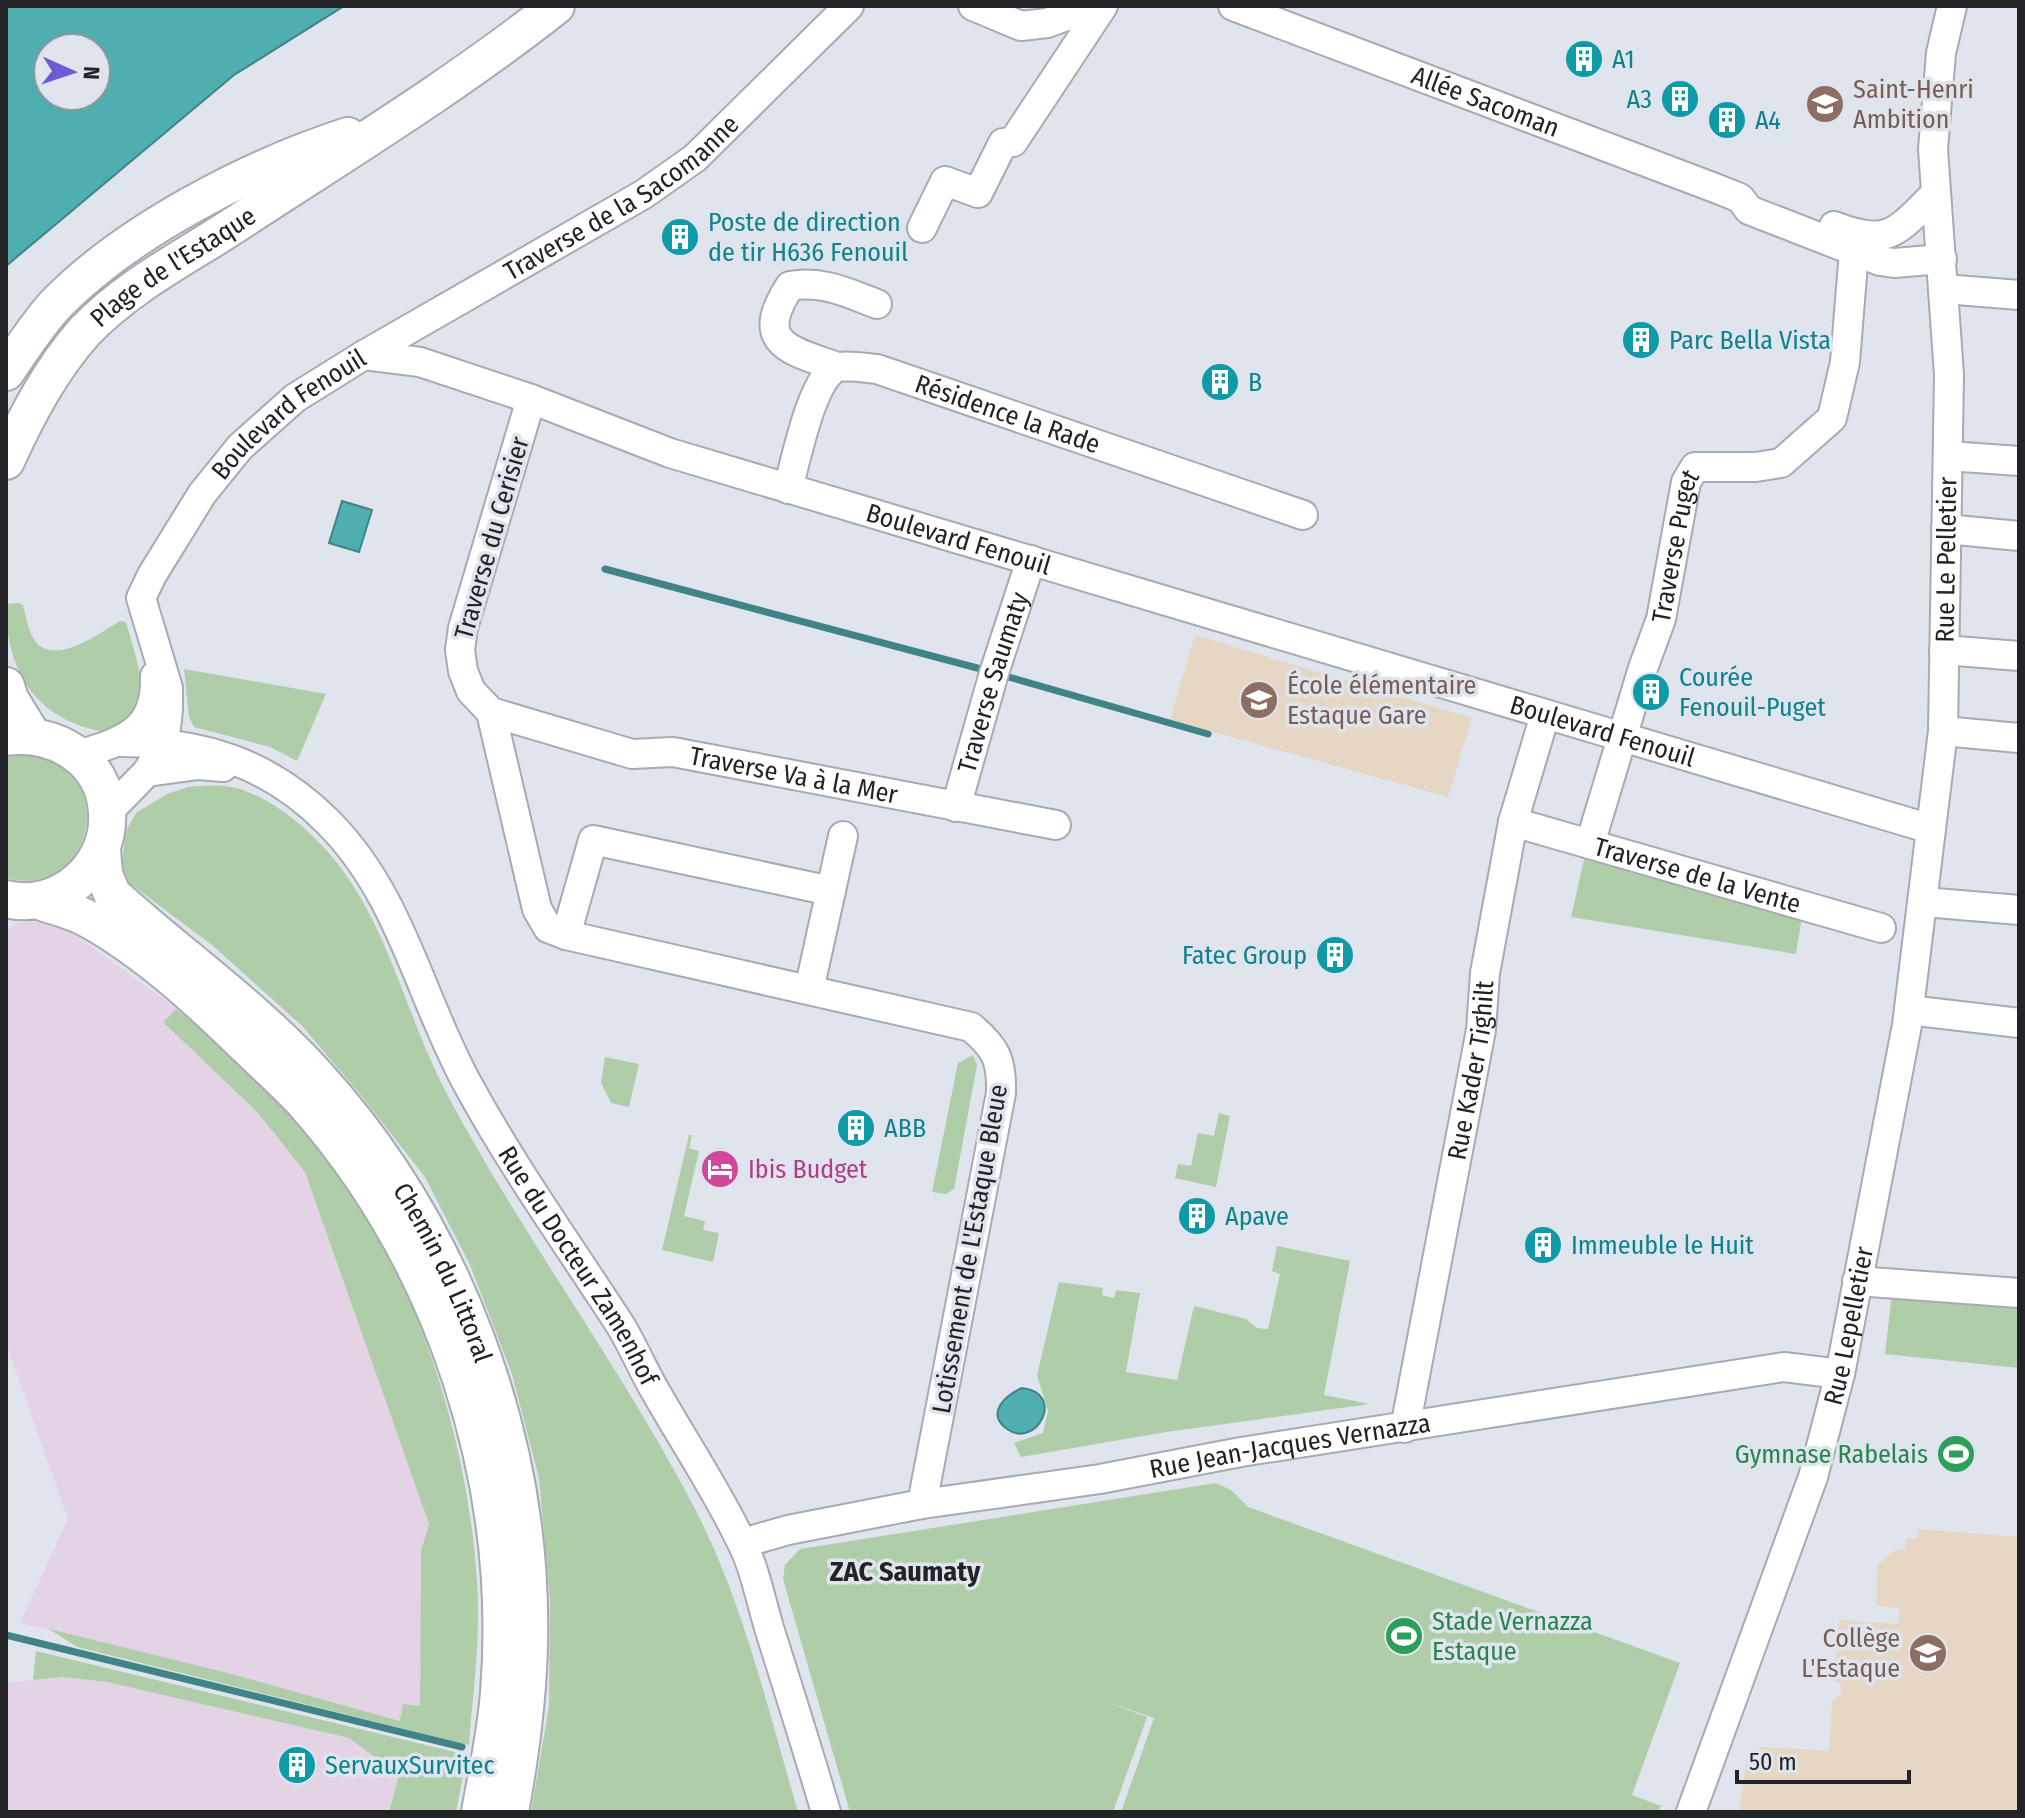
<svg xmlns="http://www.w3.org/2000/svg" width="2025" height="1818" font-family="'Fira Sans Condensed',sans-serif">
<rect width="100%" height="100%" fill="#dfe4ed"/>
<!-- industrial -->
<g fill="#e4d3e5">
<path d="M 50,921 L 78,937 L 176,1008 L 163,1022 L 258,1113 L 305,1172 L 429,1524 L 421,1551 L 420,1706 L 401,1721 L 228,1673 L 20,1623 L 68,1519 L 6,1343 L 6,931 L 19,923 Z"/>
<path d="M 62,1677 L 107,1682 L 349,1738 L 399,1775 L 388,1812 L 6,1812 L 6,1683 Z"/>
</g>
<!-- education -->
<g fill="#e6d7c5">
<path d="M 1195,635 L 1472,718 L 1448,797 L 1170,720 Z"/>
<path d="M 1918,1529 L 2019,1537 L 2019,1812 L 1739,1812 L 1747,1758 L 1760,1747 L 1829,1751 L 1832,1701 L 1836,1701 L 1837,1696 L 1840,1695 L 1841,1683 L 1834,1682 L 1839,1620 L 1899,1624 L 1900,1608 L 1876,1606 L 1877,1566 L 1892,1552 L 1905,1548 L 1906,1538 L 1917,1539 Z"/>
</g>
<!-- green -->
<g fill="#b0cdaa">
<path d="M 19,603 L 23,605 C 26,616 28,631 35,641 C 54,667 100,633 120,621 L 126,622 C 137,663 160,711 106,732 C 37,721 6,673 6,604 Z"/>
<path d="M 184,669 L 326,694 L 297,761 L 270,747 L 194,727 L 189,717 Z"/>
<path d="M 24,754 C 123,761 96,902 6,878 L 6,757 Z"/>
<path d="M 188,787 C 202,786 217,784 231,787 C 267,794 304,825 328,852 C 389,922 405,1016 448,1096 C 523,1237 620,1365 694,1507 C 743,1601 768,1710 798,1812 L 531,1812 L 549,1706 L 550,1601 L 539,1478 L 512,1374 L 470,1265 L 425,1177 L 359,1093 L 302,1026 L 212,945 L 129,883 L 122,865 L 124,845 L 127,829 L 136,813 L 167,794 Z"/>
<path d="M 1586,851 L 1803,910 L 1796,954 L 1571,917 Z"/>
<path d="M 176,1009 C 264,1076 361,1185 405,1288 C 444,1379 471,1482 477,1582 C 481,1636 473,1691 469,1745 L 77,1647 L 49,1629 L 228,1673 L 400,1721 L 403,1704 L 420,1706 L 421,1551 L 429,1524 L 305,1172 L 258,1113 L 163,1022 Z"/>
<path d="M 973,1055 L 977,1065 L 954,1189 L 946,1194 L 932,1192 L 958,1063 Z"/>
<path d="M 605,1057 L 639,1064 L 629,1107 L 611,1103 L 601,1083 Z"/>
<path d="M 1219,1113 L 1230,1116 L 1216,1187 L 1175,1178 L 1178,1164 L 1191,1166 L 1198,1133 L 1214,1136 Z"/>
<path d="M 689,1135 L 692,1135 L 689,1148 L 699,1151 L 684,1216 L 705,1221 L 703,1230 L 719,1233 L 713,1262 L 662,1250 Z"/>
<path d="M 1277,1246 L 1350,1261 L 1324,1395 L 1370,1404 L 1166,1432 L 1021,1457 L 1014,1443 L 1043,1433 L 1048,1411 L 1037,1375 L 1059,1282 L 1103,1288 L 1102,1295 L 1114,1298 L 1116,1290 L 1140,1293 L 1126,1372 L 1177,1380 L 1194,1306 L 1246,1319 L 1257,1328 L 1268,1329 L 1280,1274 L 1272,1271 Z"/>
<path d="M 1892,1293 L 2019,1306 L 2019,1368 L 1885,1354 Z"/>
<path d="M 1216,1483 L 1231,1490 L 1248,1507 L 1680,1663 L 1632,1795 L 1661,1806 L 1658,1812 L 1121,1812 L 1154,1718 L 1104,1701 L 1147,1717 L 1113,1812 L 850,1812 L 783,1579 L 785,1565 L 800,1549 Z"/>
<path d="M 36,1651 L 467,1755 L 456,1812 L 389,1812 L 399,1775 L 349,1738 L 107,1682 L 62,1677 L 33,1680 Z"/>
</g>
<!-- water -->
<g fill="#4eaeb0" stroke="#418487" stroke-width="2" fill-rule="evenodd">
<path d="M 6,6 L 344,6 L 234,75 L 6,266 ZM 96,48 L 96,96 L 48,96 L 48,48 Z"/>
<path d="M 342,501 L 372,510 L 359,552 L 329,543 Z"/>
<path d="M 1022,1388 C 1067,1393 1036,1450 1007,1429 C 985,1413 1006,1395 1022,1388 Z"/>
</g>
<g fill="none" stroke-linecap="round" stroke-linejoin="round">
<!-- stream -->
<g stroke="#418487" stroke-width="7">
<path d="M 605,569 L 981,669"/>
<path d="M 1005,676 L 1208,734"/>
<path d="M 6,1635 L 462,1747"/>
</g>
<!-- minor casing -->
<g stroke="#a6abb3" stroke-width="32">
<g id="minor">
<path d="M 973,6 L 1021,26 L 1047,23 L 1093,6"/>
<path id="s1" d="M 1233,6 L 1715,188 L 1740,198 L 1749,210 L 1880,261 L 1894,263 L 1942,259"/>
<path d="M 1834,226 C 1890,248 1897,231 1936,193"/>
<path d="M 922,228 L 945,181 L 978,193 L 1003,143 L 1013,142 L 1103,6"/>
<path d="M 1944,289 L 2019,295"/>
<path id="s2" d="M 364,355 L 644,194 L 695,158 L 849,6"/>
<path d="M 837,367 C 790,350 752,344 790,286 C 822,280 848,293 877,304"/>
<path id="s3" d="M 531,399 L 463,628 L 460,650 L 463,671 L 471,691 L 491,712 L 632,754 L 673,752 L 1056,825"/>
<path d="M 1948,456 L 2019,461"/>
<path id="s4" d="M 788,489 C 795,464 813,371 839,367 C 851,365 865,368 877,369 L 1303,515"/>
<path d="M 1946,529 L 2019,536"/>
<path d="M 1944,650 L 2019,656"/>
<path d="M 491,712 L 537,909 L 548,928 L 566,935 L 971,1027 C 996,1048 1002,1060 1001,1093 L 922,1504"/>
<path d="M 1943,731 L 2019,738"/>
<path id="s5" d="M 121,742 C 203,742 269,763 328,822 C 401,895 419,995 467,1083 C 512,1166 567,1243 619,1323 C 633,1345 643,1371 657,1394 C 685,1443 717,1491 741,1541 C 755,1568 761,1602 770,1631 C 789,1691 808,1751 826,1812"/>
<path d="M 78,755 C 123,741 157,732 155,676"/>
<path d="M 147,772 L 198,765 L 223,767"/>
<path id="s6" d="M 956,807 L 994,673 L 1031,560"/>
<path id="s7" d="M 107,813 L 147,772 L 164,744 L 168,710 L 168,688 L 141,598 L 152,575 L 202,494 L 240,447 L 295,398 L 364,355 L 420,362 L 531,399 L 670,453 L 1931,829"/>
<path id="s8" d="M 1513,822 L 1881,928"/>
<path id="s9" d="M 1590,844 L 1643,668 L 1661,619 L 1686,482 L 1695,467 L 1756,467 L 1781,463 L 1832,418 L 1845,362 L 1854,251"/>
<path d="M 1924,902 L 2019,910"/>
<path d="M 566,935 L 593,840 L 831,891"/>
<path d="M 809,990 L 843,836"/>
<path d="M 1909,1010 L 2019,1023"/>
<path d="M 1857,1281 L 2019,1293"/>
<path id="s10" d="M 1405,1428 L 1481,1030 L 1485,973 L 1513,822 L 1545,715"/>
<path id="s11" d="M 743,1543 L 788,1530 L 922,1504 L 1100,1479 L 1241,1452 L 1784,1367 L 1840,1374"/>
<path id="s12" d="M 1691,1812 L 1813,1477 L 1840,1374 L 1907,1025 L 1943,731 L 1949,375 L 1933,149 L 1941,53 L 1952,6"/>
</g>
</g>
<!-- major casing -->
<g stroke="#a6abb3" stroke-width="40">
<g id="major">
<path d="M 6,372 C 22,349 38,323 57,303 C 129,230 252,167 348,136"/>
<path id="s13" d="M 6,461 C 27,415 51,369 85,331 C 129,285 186,257 239,222 C 346,152 456,85 556,6"/>
<path d="M 6,686 L 10,699 L 32,735"/>
<path d="M 6,737 C 55,731 104,759 107,812 C 111,867 59,912 6,899"/>
<path id="s14" d="M 102,849 L 104,874 L 112,894 C 179,955 254,1007 315,1074 C 454,1226 534,1438 529,1644 C 528,1700 520,1757 510,1812"/>
<path d="M 39,901 C 56,907 75,911 90,920 C 147,952 199,1000 245,1045 C 264,1063 284,1081 302,1100 C 444,1260 516,1479 499,1693 C 496,1733 487,1773 480,1812"/>
</g>
</g>
<!-- minor -->
<use href="#minor" stroke="#fff" stroke-width="28"/>
<!-- major -->
<use href="#major" stroke="#fff" stroke-width="36"/>
</g>
<!-- icons -->
<defs>
<g id="building-disc" transform="scale(2)"><circle r="9.5" fill="#0f9aa8" stroke="#dfe4ed"/><path d="M-4-6H4V6H1V3H-1V6H-4ZM-2.5-4.3h1.7v1.8h-1.7ZM.8-4.3h1.7v1.8H.8ZM-2.5-1h1.7V.8h-1.7ZM.8-1h1.7V.8H.8Z" fill="#fff"/></g>
<g id="university-disc" transform="scale(2)"><circle r="9.5" fill="#8d6e63" stroke="#dfe4ed"/><path d="M0-5L7-2L0 1L-7-2ZM-4 1L0 2.5L4 1V4Q0 6-4 4Z" fill="#fff"/></g>
<g id="school-disc" transform="scale(2)"><circle r="9.5" fill="#8d6e63" stroke="#dfe4ed"/><path d="M0-5L7-2L0 1L-7-2ZM-4 1L0 2.5L4 1V4Q0 6-4 4Z" fill="#fff"/></g>
<g id="hotel-disc" transform="scale(2)"><circle r="9.5" fill="#d1479c" stroke="#dfe4ed"/><path d="M-6-4.5h1.5V1H6V5H4.5V3h-9V5H-6ZM-4 0a1.8 1.8 0 1 1 3.6 0ZM.5 0V-2.5h3Q6-2.5 6 0Z" fill="#fff"/></g>
<g id="stadium-disc" transform="scale(2)"><circle r="9.5" fill="#2e9e5b" stroke="#dfe4ed"/><path d="M0-5a6.5 5 0 1 0 0 10a6.5 5 0 1 0 0-10ZM-3.5-1.8h7v3.6h-7Z" fill="#fff"/></g>
</defs>
<g fill-rule="evenodd">
<use href="#building-disc" x="1584" y="59"/>
<use href="#building-disc" x="1680" y="99"/>
<use href="#university-disc" x="1825" y="104"/>
<use href="#building-disc" x="1727" y="120"/>
<use href="#building-disc" x="680" y="237"/>
<use href="#building-disc" x="1641" y="340"/>
<use href="#building-disc" x="1220" y="382"/>
<use href="#building-disc" x="1651" y="692"/>
<use href="#school-disc" x="1259" y="700"/>
<use href="#building-disc" x="1335" y="955"/>
<use href="#building-disc" x="856" y="1128"/>
<use href="#hotel-disc" x="720" y="1169"/>
<use href="#building-disc" x="1197" y="1216"/>
<use href="#building-disc" x="1543" y="1245"/>
<use href="#stadium-disc" x="1956" y="1454"/>
<use href="#stadium-disc" x="1404" y="1636"/>
<use href="#school-disc" x="1928" y="1653"/>
<use href="#building-disc" x="297" y="1765"/>
</g>
<g text-anchor="middle" dominant-baseline="central" stroke-width="7" stroke-linejoin="round" paint-order="stroke">
<!-- culture labels -->
<g font-size="26" fill="#0d838f" stroke="#dfe4ed" text-anchor="start">
<text x="1612" y="59">A1</text>
<text x="1652" y="99" text-anchor="end">A3</text>
<text x="1755" y="120">A4</text>
<text x="708" y="222">Poste de direction<tspan x="708" dy="30">de tir H636 Fenouil</tspan></text>
<text x="1669" y="340">Parc Bella Vista</text>
<text x="1248" y="382">B</text>
<text x="1679" y="677">Courée<tspan x="1679" dy="30">Fenouil-Puget</tspan></text>
<text x="1307" y="955" text-anchor="end">Fatec Group</text>
<text x="884" y="1128">ABB</text>
<text x="1225" y="1216">Apave</text>
<text x="1571" y="1245">Immeuble le Huit</text>
<text x="325" y="1765">ServauxSurvitec</text>
</g>
<!-- education labels -->
<g font-size="26" fill="#785e54" stroke="#dfe4ed" text-anchor="start">
<text x="1853" y="89">Saint-Henri<tspan x="1853" dy="30">Ambition</tspan></text>
<text x="1287" y="685">École élémentaire<tspan x="1287" dy="30">Estaque Gare</tspan></text>
<text x="1900" y="1638" text-anchor="end">Collège<tspan x="1900" dy="30">L'Estaque</tspan></text>
</g>
<!-- street labels -->
<g font-size="26" fill="#222327" stroke="#dfe4ed">
<text stroke="none"><textPath href="#s1" startOffset="270">Allée Sacoman</textPath></text>
<text stroke="none"><textPath href="#s2" startOffset="302">Traverse de la Sacomanne</textPath></text>
<text stroke="none"><textPath href="#s13" startOffset="262">Plage de l'Estaque</textPath></text>
<text stroke="none"><textPath href="#s4" startOffset="312">Résidence la Rade</textPath></text>
<text stroke="none"><textPath href="#s7" startOffset="480">Boulevard Fenouil</textPath></text>
<text transform="translate(492 538) rotate(-74)">Traverse du Cerisier</text>
<text stroke="none"><textPath href="#s7" startOffset="1200">Boulevard Fenouil</textPath></text>
<text stroke="none"><textPath href="#s9" startOffset="310">Traverse Puget</textPath></text>
<text stroke="none"><textPath href="#s12" startOffset="1286">Rue Le Pelletier</textPath></text>
<text stroke="none"><textPath href="#s6" startOffset="130">Traverse Saumaty</textPath></text>
<text stroke="none"><textPath href="#s7" startOffset="1872">Boulevard Fenouil</textPath></text>
<text stroke="none"><textPath href="#s3" startOffset="644">Traverse Va à la Mer</textPath></text>
<text stroke="none"><textPath href="#s8" startOffset="192">Traverse de la Vente</textPath></text>
<text stroke="none"><textPath href="#s10" startOffset="364">Rue Kader Tighilt</textPath></text>
<text transform="translate(970 1249) rotate(-80)">Lotissement de L'Estaque Bleue</text>
<text stroke="none"><textPath href="#s5" startOffset="740">Rue du Docteur Zamenhof</textPath></text>
<text stroke="none"><textPath href="#s14" startOffset="556">Chemin du Littoral</textPath></text>
<text stroke="none"><textPath href="#s12" startOffset="512">Rue Lepelletier</textPath></text>
<text stroke="none"><textPath href="#s11" startOffset="556">Rue Jean-Jacques Vernazza</textPath></text>
</g>
<!-- hotel labels -->
<g font-size="26" fill="#b23c85" stroke="#dfe4ed" text-anchor="start">
<text x="748" y="1169">Ibis Budget</text>
</g>
<!-- leisure labels -->
<g font-size="26" fill="#27864d" stroke="#dfe4ed" text-anchor="end">
<text x="1928" y="1454">Gymnase Rabelais</text>
<text x="1432" y="1621" text-anchor="start">Stade Vernazza<tspan x="1432" dy="30">Estaque</tspan></text>
</g>
<!-- neighbourhood labels -->
<g font-size="28" font-weight="bold" fill="#222327" stroke="#dfe4ed">
<text x="905" y="1571">ZAC Saumaty</text>
</g>
</g>
<!-- border -->
<rect width="2025" height="1818" fill="none" stroke="#222327" stroke-width="16"/>
<!-- north arrow -->
<g transform="translate(72 72) rotate(93)"><circle r="38" fill="#dfe4ed" stroke="#93979e" stroke-width="2"/>
<path d="M0-6L14 30L0 20L-14 30Z" fill="#6a5cd5"/>
<text y="-12" font-size="22" font-weight="bold" text-anchor="middle" fill="#222327">N</text>
</g>
<!-- scale -->
<path d="M1737 1770v12h172v-12" fill="none" stroke="#222327" stroke-width="4"/>
<text x="1749" y="1770" font-size="24" fill="#222327" stroke="#dfe4ed" stroke-width="6" paint-order="stroke">50 m</text>
</svg>
